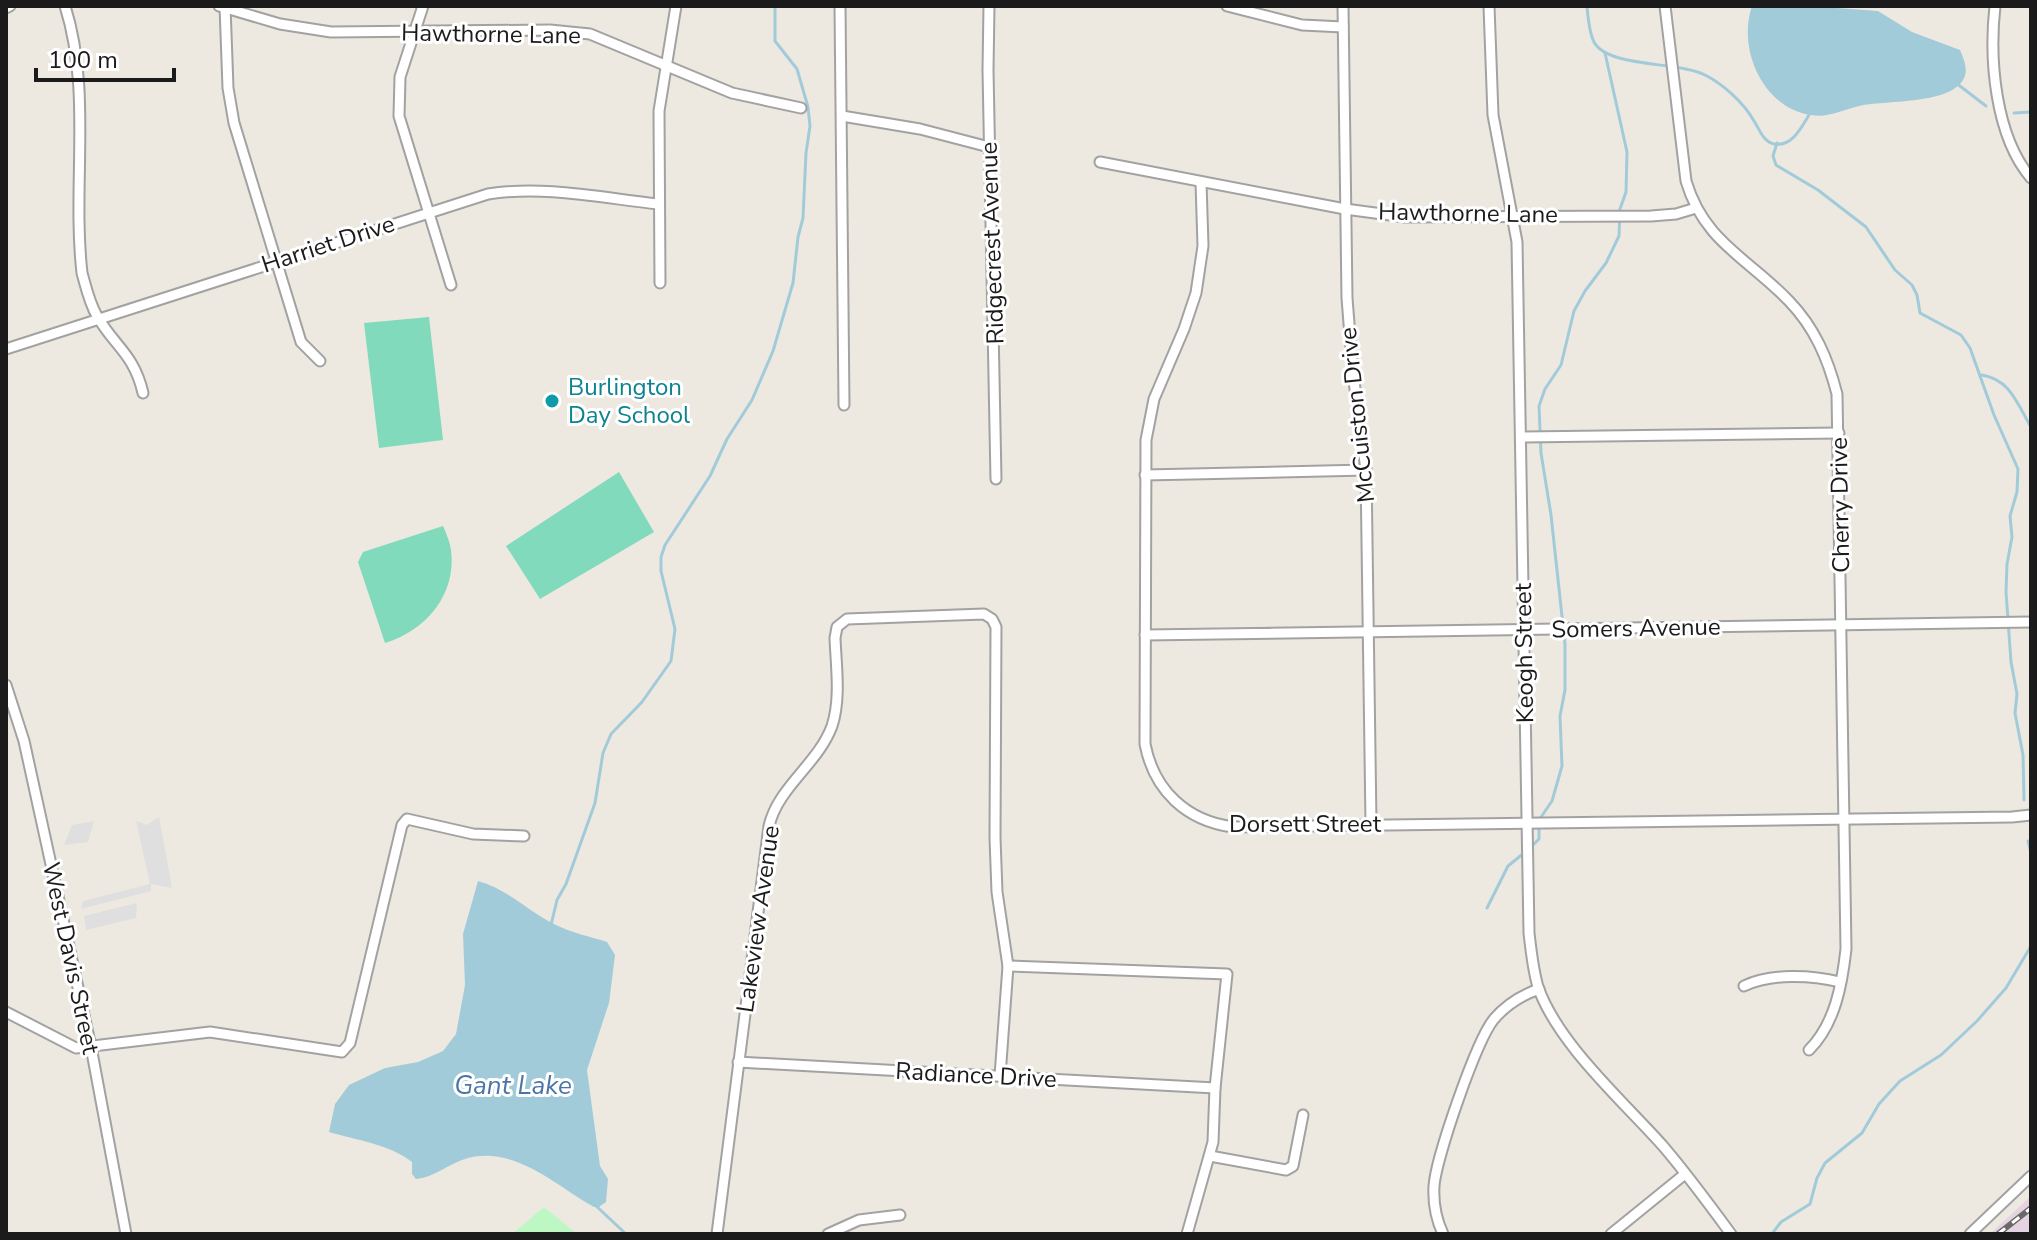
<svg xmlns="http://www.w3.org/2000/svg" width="2037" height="1240" font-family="'Nunito Sans',sans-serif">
<rect width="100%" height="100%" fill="#ede9e1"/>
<!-- industrial -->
<path fill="#e6d3e1" d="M 2031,1196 L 2031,1234 L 1990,1234 Z"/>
<!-- park -->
<path fill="#bdf7c4" d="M 544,1207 L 577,1234 L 512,1234 Z"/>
<!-- pitch -->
<g fill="#80dabb">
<path d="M 429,317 L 443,440 L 379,448 L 364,323 Z"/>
<path d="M 619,472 L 654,532 L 540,599 L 506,546 Z"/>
<path d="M 443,526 C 446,533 450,542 451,550 C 457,595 425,631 385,643 L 358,562 L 363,552 Z"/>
</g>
<!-- parking -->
<g fill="#dfdfdf">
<path d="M 159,817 L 172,888 L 151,884 L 151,891 L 81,909 L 83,901 L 150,884 L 136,821 L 147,825 Z"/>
<path d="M 94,821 L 88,842 L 64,845 L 72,825 Z"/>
<path d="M 137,903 L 136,918 L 86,930 L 84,916 Z"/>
</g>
<!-- water -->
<g fill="#a2cbda">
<path d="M 1752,6 L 1809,6 L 1878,11 L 1912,32 L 1960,50 C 1964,59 1969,71 1963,80 C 1948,105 1884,100 1859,106 C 1842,110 1829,118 1811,115 C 1763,108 1737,49 1752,6 Z"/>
<path d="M 478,881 C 507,889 527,910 554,924 C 571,933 589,936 607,942 L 615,955 L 609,1003 L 587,1070 L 600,1166 L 608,1179 L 606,1202 L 599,1207 L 594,1207 C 556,1186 516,1146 468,1158 C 450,1163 433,1178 416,1179 L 412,1174 L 412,1162 C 389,1144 356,1140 329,1132 L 335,1104 L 349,1085 L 385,1068 L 418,1062 L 443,1051 L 456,1034 L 465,985 L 463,934 Z"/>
</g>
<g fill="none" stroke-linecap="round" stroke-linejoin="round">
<!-- stream -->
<g stroke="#a2cbda" stroke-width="3">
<path d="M 1587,6 C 1588,18 1589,32 1594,42 C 1608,68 1678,61 1705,75 C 1723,84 1744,103 1754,121 C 1759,128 1763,142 1774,144 C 1792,147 1801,128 1809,115"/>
<path d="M 1956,83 L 1986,106"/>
<path d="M 2014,113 L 2031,112"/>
<path d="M 1777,143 L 1773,156 L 1776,165 L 1818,190 L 1866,227 L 1895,270 L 1912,285 L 1917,295 L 1920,313 L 1961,335 L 1970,348 L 1994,415 L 2018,469 L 2017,492 L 2010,516 L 2012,537 L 2007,564 L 2006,592 L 2011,662 L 2017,694 L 2015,713 L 2023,755 L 2024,800"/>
<path d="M 1982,375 C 2011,380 2017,404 2031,427"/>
<path d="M 1539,820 L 1552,801 L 1562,766 L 1560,716 L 1565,690 L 1565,644 L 1551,515 L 1541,453 L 1539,406 L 1545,389 L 1561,365 L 1574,311 L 1585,291 L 1606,263 L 1619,236 L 1620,209 L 1626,192 L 1627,152 L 1605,53"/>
<path d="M 2028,841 L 2031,853"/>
<path d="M 1530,848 L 1539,839 L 1539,827"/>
<path d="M 1487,908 L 1508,866 L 1524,853"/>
<path d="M 551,925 L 557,900 L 566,884 L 595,803 L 603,753 L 611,734 L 642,702 L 671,661 L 675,629 L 661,571 L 661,557 L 665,545 L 710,476 L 727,439 L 752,400 L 773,351 L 793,283 L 798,237 L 803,218 L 806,153 L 810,126 L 808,107 L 797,69 L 775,41 L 775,6"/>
<path d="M 594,1204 L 626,1234"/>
<path d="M 1772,1234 L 1781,1222 L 1810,1204 L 1817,1178 L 1825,1163 L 1862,1133 L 1879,1104 L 1900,1081 L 1941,1055 L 1977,1021 L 2006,988 L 2031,946"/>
</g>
<!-- minor casing -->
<g stroke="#a2a2a2" stroke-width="13">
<g id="minor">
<path d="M 65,6 C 92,91 72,185 82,273 C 86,287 89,302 97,316 C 115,347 134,354 143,393"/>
<path d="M 219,6 L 280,24 L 331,32 L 550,30 L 590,34 L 732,93 L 801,108"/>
<path d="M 225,6 L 228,88 L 234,123 L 301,342 L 320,361"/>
<path d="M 423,6 L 400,77 L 399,116 L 451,285"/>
<path d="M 840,6 L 844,405"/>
<path d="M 989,6 L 988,70 L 996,479"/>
<path d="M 1227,6 L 1302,25 L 1343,27"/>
<path d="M 1343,6 L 1347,298 L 1353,374 L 1366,470 L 1371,824"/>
<path d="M 1489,6 L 1493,115 L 1517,242 L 1529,933 C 1531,951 1533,970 1538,987 C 1558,1044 1623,1101 1663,1146 C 1687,1174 1709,1204 1731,1234"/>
<path d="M 1665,6 L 1686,181 C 1704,242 1748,258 1789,301 C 1815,328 1828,359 1837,394 L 1846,949 C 1842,985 1835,1024 1809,1050"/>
<path d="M 1995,6 C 1989,59 1995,136 2031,178"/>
<path d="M 6,8 L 10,6"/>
<path d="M 842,116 L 920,129 L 989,147"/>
<path d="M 1100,162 L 1345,209 L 1405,217 L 1651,216 L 1676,214 L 1696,208"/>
<path d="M 1201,182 L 1203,246 L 1196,293 L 1184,329 L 1154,399 L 1146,440 L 1145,744 C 1154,791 1187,821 1233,827 L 2012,817 L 2031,815"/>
<path d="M 660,283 L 659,111 L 676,6"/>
<path d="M 6,349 L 488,194 C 545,185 602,198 658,204"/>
<path d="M 1521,437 L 1839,433"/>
<path d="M 1145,475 L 1366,470"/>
<path d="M 1145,635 L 2031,622"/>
<path d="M 6,685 L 24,741 L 91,1047 L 126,1234"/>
<path d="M 1008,966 L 1227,974 L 1215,1088 L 1213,1142 L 1187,1234"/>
<path d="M 1744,986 C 1771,973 1811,975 1840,982"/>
<path d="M 6,1012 L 76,1048 L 210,1032 L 342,1052 L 350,1043 L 402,825 L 407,819 L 473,834 L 524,836"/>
<path d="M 738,1062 L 1215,1088"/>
<path d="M 1210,1156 L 1286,1170 L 1293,1166 L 1303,1115"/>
<path d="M 717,1234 L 769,826 C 778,787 818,764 832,726 C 841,699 836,665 835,638 L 837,627 L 847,619 L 984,614 L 992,619 L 996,627 L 995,838 L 997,892 L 1008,966 L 1000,1076"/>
<path d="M 828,1234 L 859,1220 L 900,1215"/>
<path d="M 1443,1234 C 1436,1219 1433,1203 1434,1186 C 1436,1158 1476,1041 1494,1019 C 1506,1005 1522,995 1539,989"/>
<path d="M 1611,1234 L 1685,1174"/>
<path d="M 1970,1234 L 2031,1176"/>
</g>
</g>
<!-- minor -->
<use href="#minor" stroke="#fff" stroke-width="9"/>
<!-- rail casing -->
<g stroke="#696969" stroke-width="6">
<path id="rail" d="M 1998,1234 L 2031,1208"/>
</g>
<!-- rail -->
<use href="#rail" stroke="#fff" stroke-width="3" stroke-dasharray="9" stroke-linecap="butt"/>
</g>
<!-- markers -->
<circle fill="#0f9aa8" stroke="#fff" stroke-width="3" cx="552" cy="401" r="8"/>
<g text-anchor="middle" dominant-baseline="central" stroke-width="6" stroke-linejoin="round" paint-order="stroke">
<!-- street labels -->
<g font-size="24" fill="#1b1b1b" stroke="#fff">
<text transform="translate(491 34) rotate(1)">Hawthorne Lane</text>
<text transform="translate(1468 213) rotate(1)">Hawthorne Lane</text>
<text transform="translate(992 243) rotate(-92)">Ridgecrest Avenue</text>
<text transform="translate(328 244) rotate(-18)">Harriet Drive</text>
<text transform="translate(1357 415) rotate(-96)">McCuiston Drive</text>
<text transform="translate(1840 505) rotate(-91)">Cherry Drive</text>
<text transform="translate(1636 628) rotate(-1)">Somers Avenue</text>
<text transform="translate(1524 653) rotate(-91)">Keogh Street</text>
<text x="1305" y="824">Dorsett Street</text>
<text transform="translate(758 919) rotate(-82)">Lakeview Avenue</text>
<text transform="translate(71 958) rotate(78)">West Davis Street</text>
<text transform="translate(976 1075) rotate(3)">Radiance Drive</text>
</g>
<!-- culture labels -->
<g font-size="24" fill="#0d838f" stroke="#fff" text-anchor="start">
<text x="568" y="387">Burlington<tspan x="568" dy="28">Day School</tspan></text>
</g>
<!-- water labels -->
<g font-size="26" font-style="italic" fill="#4b75a7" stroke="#fff">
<text x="513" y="1085">Gant Lake</text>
</g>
</g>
<!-- border -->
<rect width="2037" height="1240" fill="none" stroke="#1b1b1b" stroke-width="16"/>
<!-- scale -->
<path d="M36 68v12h138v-12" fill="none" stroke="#1b1b1b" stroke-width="4"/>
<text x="48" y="68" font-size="24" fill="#1b1b1b" stroke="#ffffff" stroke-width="6" paint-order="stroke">100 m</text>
</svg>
